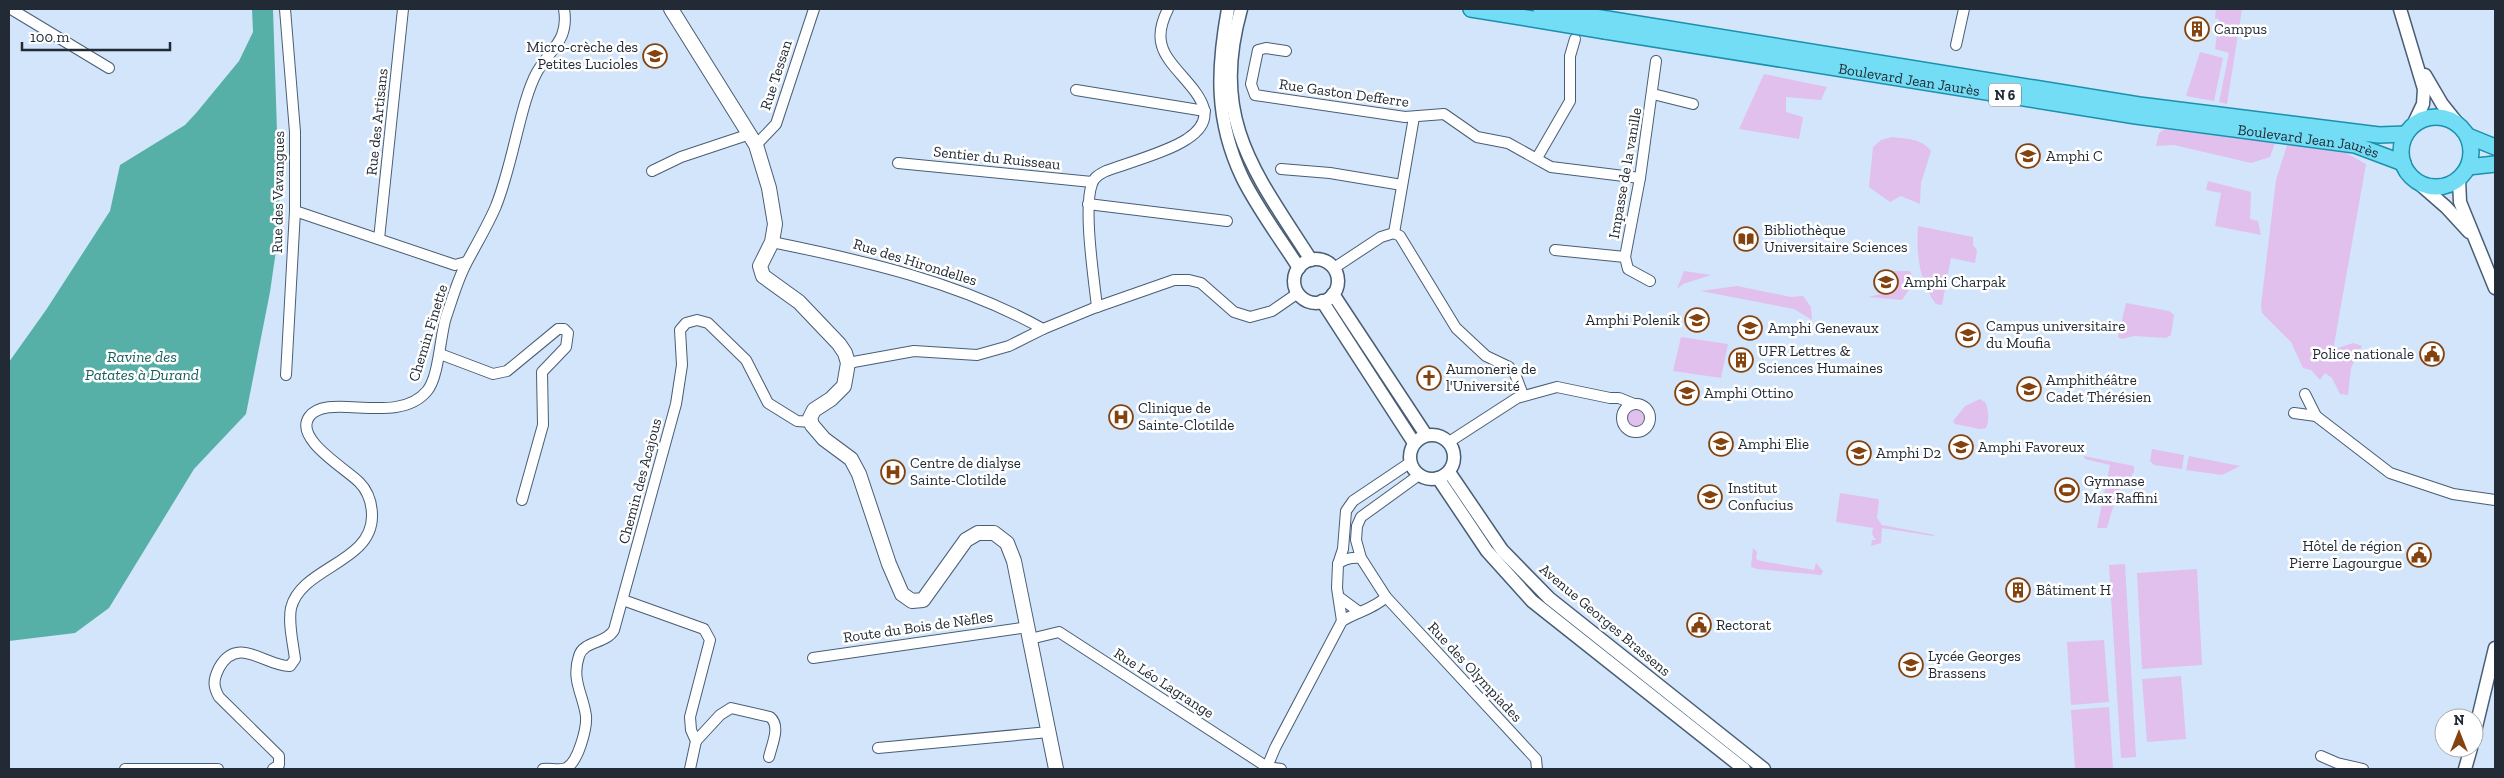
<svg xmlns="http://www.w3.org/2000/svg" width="2504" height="778" font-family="'Zilla Slab',serif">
<rect width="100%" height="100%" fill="#d2e5fb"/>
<!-- green -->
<g fill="#e1c0ee">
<path d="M 2216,9 L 2242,9 L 2227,104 L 2219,102 L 2229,53 L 2215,49 L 2219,19 L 2215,18 Z"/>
<path d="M 2200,52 L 2223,58 L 2214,101 L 2186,96 Z"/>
<path d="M 1764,74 L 1827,87 L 1821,100 L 1786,97 L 1786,112 L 1803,117 L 1799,139 L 1739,129 Z"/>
<path d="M 2165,129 L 2275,143 L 2270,157 L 2251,163 L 2174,145 L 2156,146 L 2159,133 Z"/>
<path d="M 1892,137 C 1907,139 1921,138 1931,151 L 1921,183 L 1920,204 L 1901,196 L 1890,202 L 1869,187 L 1873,147 L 1881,140 Z"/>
<path d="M 2287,145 L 2346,153 L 2366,164 L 2334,345 L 2338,348 L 2353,343 L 2362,346 L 2351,368 L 2348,395 L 2340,394 L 2332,378 L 2325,373 L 2320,380 L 2311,370 L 2303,368 L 2291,342 L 2262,313 L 2261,305 L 2276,180 Z"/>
<path d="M 2208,181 L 2251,192 L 2250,219 L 2258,221 L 2261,235 L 2215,226 L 2221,193 L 2206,190 Z"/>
<path d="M 1918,226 L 1973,237 L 1973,245 L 1977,250 L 1975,263 L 1951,258 L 1942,305 L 1936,304 C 1919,282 1916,253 1918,226 Z"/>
<path d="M 1684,271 L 1711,275 L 1683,284 L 1677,289 Z"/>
<path d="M 1894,271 L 1910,271 L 1914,282 L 1902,300 L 1868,297 L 1890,292 L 1893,286 Z"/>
<path d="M 1737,286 L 1791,297 L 1803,296 L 1811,307 L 1812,320 L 1794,309 L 1700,291 Z"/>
<path d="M 2126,303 L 2169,311 L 2174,315 L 2171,335 L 2166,338 L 2134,336 L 2122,339 L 2118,337 Z"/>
<path d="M 1681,337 L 1728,344 L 1721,378 L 1673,371 Z"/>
<path d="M 1980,399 L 1986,403 C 1988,412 1990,419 1986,428 L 1980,429 L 1955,424 L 1953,421 L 1965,406 Z"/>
<circle cx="1635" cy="418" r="9"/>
<path d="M 2152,449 L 2184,455 L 2182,469 L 2154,465 L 2150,461 Z"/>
<path d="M 2084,456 L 2134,466 L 2134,472 L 2117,493 L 2107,528 L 2097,528 L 2110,465 L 2085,459 Z"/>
<path d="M 2189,456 L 2240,466 L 2222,475 L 2186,470 Z"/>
<path d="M 1840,493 L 1878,499 L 1879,501 L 1877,518 L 1882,525 L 1935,535 L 1933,536 L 1882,528 L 1881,543 L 1871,546 L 1872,540 L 1876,540 L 1872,534 L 1873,528 L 1836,522 Z"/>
<path d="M 1753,548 L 1757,552 L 1756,559 L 1761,561 L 1814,570 L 1816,563 L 1823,571 L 1821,575 L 1757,569 L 1751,567 Z"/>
<path d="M 2125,564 L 2136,757 L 2121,758 L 2109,565 Z"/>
<path d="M 2197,569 L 2202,665 L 2142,669 L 2137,573 Z"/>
<path d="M 2104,640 L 2109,702 L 2071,705 L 2067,642 Z"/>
<path d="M 2181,676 L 2186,739 L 2147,742 L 2142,679 Z"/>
<path d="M 2109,707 L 2113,769 L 2075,769 L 2071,710 Z"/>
</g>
<!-- water -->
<path fill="#57b0a8" d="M 252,9 L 273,9 L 280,223 L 270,292 L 246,414 L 194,469 L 109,608 L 75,633 L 9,641 L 9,362 L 46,310 L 110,211 L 120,165 L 185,125 L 197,112 L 239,61 L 253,32 Z"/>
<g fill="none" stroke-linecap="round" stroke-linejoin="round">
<!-- minor casing -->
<g stroke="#495d75" stroke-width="12">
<g id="minor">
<path d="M 11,9 L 109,68"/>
<path d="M 285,9 L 295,132 L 295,211 L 286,375"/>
<path d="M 1956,45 L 1964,9"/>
<path d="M 1286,51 L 1266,48 L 1258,50 L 1251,84 L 1255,95 L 1405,117 L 1444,114 L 1477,137 L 1508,143 L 1551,167 L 1640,178"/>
<path d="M 1076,90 L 1205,111"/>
<path d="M 1653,94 L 1693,104"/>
<path d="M 756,145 L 776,124 L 814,9"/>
<path d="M 1537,158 L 1570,101 L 1570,56 L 1575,39"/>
<path d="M 898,163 L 1092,182"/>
<path d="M 1281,169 L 1330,173 L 1402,185"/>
<path d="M 652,171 L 681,157 L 750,134"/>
<path d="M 1088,204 L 1227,221"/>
<path d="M 295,211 L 455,265 L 466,262"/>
<path d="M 1394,233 L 1400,236 L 1456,328 L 1486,356 L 1509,367 L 1515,374 L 1523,395"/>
<path d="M 1394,233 L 1414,117"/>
<path d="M 379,239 L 403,9"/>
<path d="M 772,242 C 865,261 959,282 1043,329"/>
<path d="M 1555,250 L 1625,257 L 1628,269 L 1650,281"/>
<path d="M 1625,257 L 1640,178 L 1656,61"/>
<path d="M 1334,268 L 1381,237 L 1394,233"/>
<path d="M 1097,307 C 1094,279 1083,208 1092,184 C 1094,177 1100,174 1106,171 C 1128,163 1170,151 1187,139 C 1235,108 1170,76 1162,46 C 1158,34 1163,19 1168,9"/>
<path d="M 440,354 L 493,374 L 507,371 L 558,329 L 564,329 L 568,333 L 566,347 L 542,372 L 543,425 L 522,500"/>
<path d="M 848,363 L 914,351 L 977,355 L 1009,346 L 1043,329 L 1094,308 L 1174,280 L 1189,280 L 1201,283 L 1234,312 L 1250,317 L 1272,311 L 1298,293"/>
<path d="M 2305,394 L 2316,416 L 2390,473 L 2453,494 L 2495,500"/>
<circle cx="1636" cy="418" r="14"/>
<path d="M 2294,413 L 2316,416"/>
<path d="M 1449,442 L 1517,398 L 1557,387 L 1610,398 L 1619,398 L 1634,404"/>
<path d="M 1419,475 L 1361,517 L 1357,526 L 1356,540 L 1361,558 L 1386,597 L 1536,759 L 1537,769"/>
<path d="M 1338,564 L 1343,549 L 1346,511 L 1353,501 L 1411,462"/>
<path d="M 1339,597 L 1358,611"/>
<path d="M 623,600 L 704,629 L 710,640 L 690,717 L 691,730 L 696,741 L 690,769"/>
<path d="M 1342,621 L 1337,588 L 1338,564 C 1345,558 1352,557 1361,558"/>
<path d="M 1030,639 L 1059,632 L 1267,767 L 1281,769"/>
<path d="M 813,658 L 1028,627"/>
<path d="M 696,741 L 720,715 L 731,708 L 770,717 C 781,726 772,744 769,757"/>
<path d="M 878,748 L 1049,732"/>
<path d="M 2321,756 L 2337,763 L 2363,769"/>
<path d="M 1267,767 L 1275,748 L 1342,621 C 1356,612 1374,609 1386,597"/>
<path d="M 125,769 L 218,769"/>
<path d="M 273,769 L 279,765 L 279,756 L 219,697 C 213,686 213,680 219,668 C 238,634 266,667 290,666 L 295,659 C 293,643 288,623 291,608 C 301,567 372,563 372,516 C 372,504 368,491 359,482 C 345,468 294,439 309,417 C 327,391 397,427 427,391 C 439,377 440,336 446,317 C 452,300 458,278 467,262 C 477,243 488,225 496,206 C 509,173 515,137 525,103 C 528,93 532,81 537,72 C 552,47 569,40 564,9"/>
<path d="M 543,769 C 550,768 560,771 566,768 C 578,763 587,728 586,716 C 583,694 571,680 579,656 C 583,641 606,644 614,630 L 676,404 L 682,365 L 680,330 L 686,323 L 697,320 L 708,323 L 746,360 L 768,403 L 797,421 L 812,422"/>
</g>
</g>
<!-- tertiary casing -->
<g stroke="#495d75" stroke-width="15">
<g id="tertiary">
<path d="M 1228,9 C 1217,69 1215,120 1242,177 C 1257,208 1280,238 1299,268"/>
<path d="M 1241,9 C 1210,120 1254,171 1311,260"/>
<path d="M 2400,9 L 2424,89 L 2423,104 L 2413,125"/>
<path d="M 2425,75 L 2442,104 L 2458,124"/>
<path d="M 2459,179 L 2460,202 L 2495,288"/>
<path d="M 2415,180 L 2446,207 L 2469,232"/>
<circle cx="1316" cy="281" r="22"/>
<path d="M 1333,294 L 1426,435"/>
<path d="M 1322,301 L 1414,443"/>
<circle cx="1432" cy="457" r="22"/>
<path d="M 1449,472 L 1502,550 L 1549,598 L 1764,769"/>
<path d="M 1438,478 L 1487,551 L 1532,601 L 1744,769"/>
<path d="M 2474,735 L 2495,648"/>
<path d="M 2465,769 L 2471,748"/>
</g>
</g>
<!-- secondary casing -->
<g stroke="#495d75" stroke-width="16">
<path id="secondary" d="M 671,9 L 756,145 L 769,188 L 775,224 L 772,242 L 760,266 L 763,276 L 799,302 L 839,344 L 845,353 L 848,363 L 844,386 L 831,399 L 814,410 L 810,418 L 812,425 L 824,439 L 851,459 L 859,474 L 889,564 L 902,594 L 912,601 L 923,600 L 966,540 L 978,533 L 994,533 L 1007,543 L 1014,561 L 1056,769"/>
</g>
<!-- primary casing -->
<g stroke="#1a90ad" stroke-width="18">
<g id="primary">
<path d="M 1471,9 L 1551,22"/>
<path d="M 1541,9 L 1555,11"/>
<path d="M 1607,19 L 2139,105 L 2379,135 L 2406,134"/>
<path id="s1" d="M 1605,31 L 2136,116 L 2355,145 L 2403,163"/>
<circle cx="2436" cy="152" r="35"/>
<path d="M 2468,136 L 2495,147"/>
<path d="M 2468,167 L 2495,164"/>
</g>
</g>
<!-- minor -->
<use href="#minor" stroke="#fff" stroke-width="10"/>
<!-- tertiary -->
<use href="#tertiary" stroke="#fff" stroke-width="12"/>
<!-- secondary -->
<use href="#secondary" stroke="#fff" stroke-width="14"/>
<!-- primary -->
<use href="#primary" stroke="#73ddf5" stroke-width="15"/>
<!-- primary-bridge casing -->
<g stroke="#1a90ad" stroke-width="18" stroke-linecap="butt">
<g id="primary-bridge">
<path d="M 1555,11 L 1607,19"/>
<path d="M 1551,22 L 1605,31"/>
</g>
</g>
<!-- primary-bridge -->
<use href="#primary-bridge" stroke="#73ddf5" stroke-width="15"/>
</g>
<!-- icons -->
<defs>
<g id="building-ring" transform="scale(1.25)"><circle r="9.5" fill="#fff" stroke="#84430e" stroke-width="1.5"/><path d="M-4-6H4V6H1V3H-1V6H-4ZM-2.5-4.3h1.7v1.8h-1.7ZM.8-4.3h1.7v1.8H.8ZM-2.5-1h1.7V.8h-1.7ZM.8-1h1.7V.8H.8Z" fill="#84430e"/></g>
<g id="school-ring" transform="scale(1.25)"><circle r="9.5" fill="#fff" stroke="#84430e" stroke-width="1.5"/><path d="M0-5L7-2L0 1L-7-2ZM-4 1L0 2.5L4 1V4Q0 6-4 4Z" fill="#84430e"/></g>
<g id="university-ring" transform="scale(1.25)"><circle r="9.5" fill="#fff" stroke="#84430e" stroke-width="1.5"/><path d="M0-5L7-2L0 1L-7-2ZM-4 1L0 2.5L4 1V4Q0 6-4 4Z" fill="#84430e"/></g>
<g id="library-ring" transform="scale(1.25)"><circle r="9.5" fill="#fff" stroke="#84430e" stroke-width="1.5"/><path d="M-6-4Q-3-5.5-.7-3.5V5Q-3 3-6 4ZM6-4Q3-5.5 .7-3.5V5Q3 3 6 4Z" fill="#84430e"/></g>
<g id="civic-ring" transform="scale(1.25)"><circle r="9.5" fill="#fff" stroke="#84430e" stroke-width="1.5"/><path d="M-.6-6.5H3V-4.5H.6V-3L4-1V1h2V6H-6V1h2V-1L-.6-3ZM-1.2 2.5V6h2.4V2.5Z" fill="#84430e"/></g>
<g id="church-ring" transform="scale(1.25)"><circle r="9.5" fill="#fff" stroke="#84430e" stroke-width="1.5"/><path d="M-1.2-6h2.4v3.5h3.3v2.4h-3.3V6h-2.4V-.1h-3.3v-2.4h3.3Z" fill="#84430e"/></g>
<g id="hospital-ring" transform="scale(1.25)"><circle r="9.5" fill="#fff" stroke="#84430e" stroke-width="1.5"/><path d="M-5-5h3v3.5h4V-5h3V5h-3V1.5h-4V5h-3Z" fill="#84430e"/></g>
<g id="stadium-ring" transform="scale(1.25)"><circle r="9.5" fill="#fff" stroke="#84430e" stroke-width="1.5"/><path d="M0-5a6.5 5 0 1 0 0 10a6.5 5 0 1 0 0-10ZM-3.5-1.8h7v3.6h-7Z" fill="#84430e"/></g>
</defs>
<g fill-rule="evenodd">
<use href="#building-ring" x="2197" y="29"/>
<use href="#school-ring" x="655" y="56"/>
<use href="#university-ring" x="2028" y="156"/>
<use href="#library-ring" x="1746" y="239"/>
<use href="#university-ring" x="1886" y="282"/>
<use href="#university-ring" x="1697" y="320"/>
<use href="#university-ring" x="1750" y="328"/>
<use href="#university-ring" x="1968" y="335"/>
<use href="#civic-ring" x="2432" y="354"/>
<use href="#building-ring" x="1741" y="360"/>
<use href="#church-ring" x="1429" y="378"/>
<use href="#university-ring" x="2029" y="389"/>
<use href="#university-ring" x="1687" y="393"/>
<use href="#hospital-ring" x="1121" y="417"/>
<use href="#university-ring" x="1721" y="444"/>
<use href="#university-ring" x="1961" y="447"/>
<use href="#university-ring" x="1859" y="453"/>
<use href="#hospital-ring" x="893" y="472"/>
<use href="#stadium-ring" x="2067" y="490"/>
<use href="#university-ring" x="1710" y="497"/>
<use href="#civic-ring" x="2419" y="555"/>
<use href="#building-ring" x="2018" y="590"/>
<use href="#civic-ring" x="1699" y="625"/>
<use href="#school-ring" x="1911" y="665"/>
</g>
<g text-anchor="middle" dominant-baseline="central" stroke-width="5" stroke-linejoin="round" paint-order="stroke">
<!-- shield labels -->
<rect fill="#fff" stroke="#646b72" stroke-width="1" x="1989" y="83.5" width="32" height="23" rx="4"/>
<g font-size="14" font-weight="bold" fill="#222b35">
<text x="2005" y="95">N 6</text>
</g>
<!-- poi labels -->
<g font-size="15" fill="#222b35" stroke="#fff" text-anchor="start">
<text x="2214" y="29">Campus</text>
<text x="638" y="47" text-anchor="end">Micro-crèche des<tspan x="638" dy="17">Petites Lucioles</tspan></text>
<text x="2046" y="156">Amphi C</text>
<text x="1764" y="230">Bibliothèque<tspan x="1764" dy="17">Universitaire Sciences</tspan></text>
<text x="1904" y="282">Amphi Charpak</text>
<text x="1680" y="320" text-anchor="end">Amphi Polenik</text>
<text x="1986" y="326">Campus universitaire<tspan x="1986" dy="17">du Moufia</tspan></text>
<text x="1768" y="328">Amphi Genevaux</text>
<text x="1758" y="351">UFR Lettres &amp;<tspan x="1758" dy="17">Sciences Humaines</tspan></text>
<text x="2414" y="354" text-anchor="end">Police nationale</text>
<text x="1446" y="369">Aumonerie de<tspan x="1446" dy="17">l'Université</tspan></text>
<text x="2046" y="380">Amphithéâtre<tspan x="2046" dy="17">Cadet Thérésien</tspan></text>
<text x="1704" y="393">Amphi Ottino</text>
<text x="1138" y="408">Clinique de<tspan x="1138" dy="17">Sainte-Clotilde</tspan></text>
<text x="1738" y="444">Amphi Elie</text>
<text x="1978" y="447">Amphi Favoreux</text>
<text x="1876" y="453">Amphi D2</text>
<text x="910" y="463">Centre de dialyse<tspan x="910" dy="17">Sainte-Clotilde</tspan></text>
<text x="2084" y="481">Gymnase<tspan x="2084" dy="17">Max Raffini</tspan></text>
<text x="1728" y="488">Institut<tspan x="1728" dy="17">Confucius</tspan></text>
<text x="2402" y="546" text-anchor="end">Hôtel de région<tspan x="2402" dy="17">Pierre Lagourgue</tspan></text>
<text x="2036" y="590">Bâtiment H</text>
<text x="1716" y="625">Rectorat</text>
<text x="1928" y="656">Lycée Georges<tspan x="1928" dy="17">Brassens</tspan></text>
</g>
<!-- street labels -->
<g font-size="15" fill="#222b35" stroke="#fff">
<text transform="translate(776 75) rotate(-72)">Rue Tessan</text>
<text stroke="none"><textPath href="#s1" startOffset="308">Boulevard Jean Jaurès</textPath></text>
<text transform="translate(1344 93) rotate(8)">Rue Gaston Defferre</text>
<text transform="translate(377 122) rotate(-84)">Rue des Artisans</text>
<text stroke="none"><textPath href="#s1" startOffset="712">Boulevard Jean Jaurès</textPath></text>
<text transform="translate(997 158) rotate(6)">Sentier du Ruisseau</text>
<text transform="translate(1625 173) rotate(-80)">Impasse de la vanille</text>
<text transform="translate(278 192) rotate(-89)">Rue des Vavangues</text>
<text transform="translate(915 262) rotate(17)">Rue des Hirondelles</text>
<text transform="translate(428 333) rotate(-73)">Chemin Finette</text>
<text transform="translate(640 481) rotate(-75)">Chemin des Acajous</text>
<text transform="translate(1605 620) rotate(40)">Avenue Georges Brassens</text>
<text transform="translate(918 627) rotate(-8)">Route du Bois de Nèfles</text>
<text transform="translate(1475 672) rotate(47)">Rue des Olympiades</text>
<text transform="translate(1164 683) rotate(33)">Rue Léo Lagrange</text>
</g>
<!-- water labels -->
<g font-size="16" font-style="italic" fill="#155f5a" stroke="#fff">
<text x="142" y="356">Ravine des<tspan x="142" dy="18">Patates à Durand</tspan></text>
</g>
</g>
<!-- border -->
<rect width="2504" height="778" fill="none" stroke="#222b35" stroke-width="20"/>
<!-- north arrow -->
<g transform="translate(2459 733)"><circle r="24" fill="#ffffff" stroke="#a7aaae"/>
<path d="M0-4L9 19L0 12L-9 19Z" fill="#84430e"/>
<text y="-8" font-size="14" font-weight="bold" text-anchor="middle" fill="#222b35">N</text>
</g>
<!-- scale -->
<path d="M22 42v8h148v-8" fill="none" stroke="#222b35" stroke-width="2.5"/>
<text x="30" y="42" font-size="15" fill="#222b35" stroke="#ffffff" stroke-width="4" paint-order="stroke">100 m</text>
</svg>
